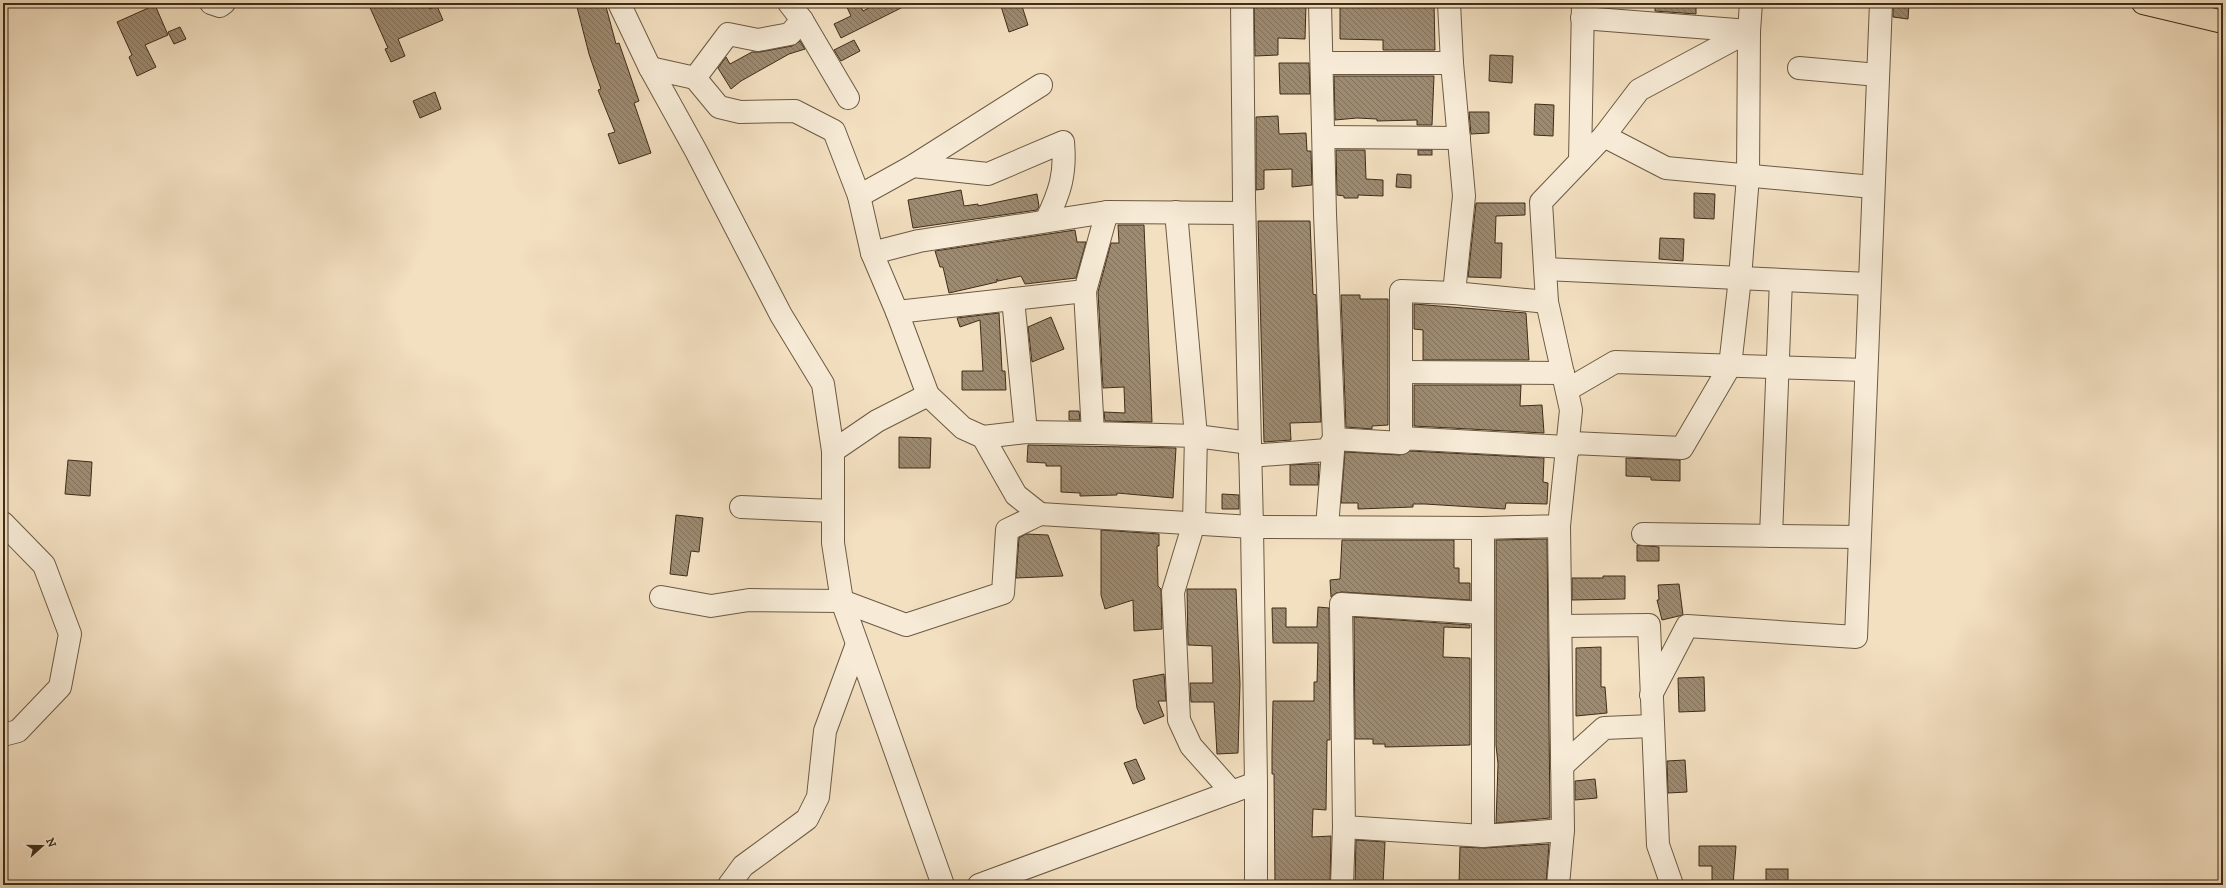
<svg xmlns="http://www.w3.org/2000/svg" width="2226" height="888" font-family="'IM FELL DW Pica',serif">
<defs>
<pattern id="building-back-hatch" width="6" height="6" patternUnits="userSpaceOnUse"><rect width="6" height="6" fill="#9d8a70"/><path d="M-1 5l2 2M0 0l6 6M5-1l2 2" fill="none" stroke="#81715b"/></pattern>
</defs>
<rect width="100%" height="100%" fill="#f3e0c1"/>
<filter id="stains"><feTurbulence type="fractalNoise" baseFrequency=".005" numOctaves="4"/><feColorMatrix values="0 0 0 0 .2 0 0 0 0 .09 0 0 0 0 .02 0 0 0 .5 -.17"/></filter>
<radialGradient id="worn" r=".72"><stop offset=".6" stop-color="#630" stop-opacity="0"/><stop offset="1" stop-color="#630" stop-opacity=".3"/></radialGradient>
<!-- building -->
<g fill="url(#building-back-hatch)" stroke="#3f2d19">
<path d="M 368,3 L 428,3 L 430,9 L 437,6 L 443,20 L 398,39 L 405,56 L 391,62 L 385,49 L 388,48 Z"/>
<path d="M 576,3 L 605,3 L 616,44 L 619,43 L 639,101 L 634,103 L 651,153 L 619,164 L 608,134 L 615,132 L 598,90 L 601,89 L 589,54 Z"/>
<path d="M 845,3 L 859,3 L 863,11 L 878,3 L 911,3 L 841,38 L 834,24 L 851,16 Z"/>
<path d="M 1000,3 L 1021,3 L 1028,25 L 1009,32 Z"/>
<path d="M 1254,3 L 1306,3 L 1305,39 L 1278,38 L 1278,55 L 1255,56 Z"/>
<path d="M 1340,3 L 1434,3 L 1435,50 L 1383,50 L 1383,40 L 1340,39 Z"/>
<path d="M 1655,3 L 1696,3 L 1696,14 L 1655,11 Z"/>
<path d="M 1893,3 L 1909,3 L 1908,19 L 1893,17 Z"/>
<path d="M 155,5 L 168,35 L 145,45 L 156,67 L 137,76 L 129,57 L 132,55 L 117,22 Z"/>
<path d="M 180,27 L 186,39 L 174,44 L 168,32 Z"/>
<path d="M 854,40 L 860,51 L 841,61 L 834,50 Z"/>
<path d="M 800,41 L 805,49 L 789,54 L 741,81 L 731,89 L 718,68 L 726,57 L 730,64 L 752,52 L 760,52 L 792,46 Z"/>
<path d="M 1490,55 L 1513,56 L 1512,83 L 1489,81 Z"/>
<path d="M 1279,63 L 1309,63 L 1310,94 L 1280,94 Z"/>
<path d="M 1334,76 L 1434,76 L 1432,125 L 1417,125 L 1417,120 L 1377,121 L 1377,119 L 1357,118 L 1335,120 Z"/>
<path d="M 435,92 L 441,109 L 420,118 L 413,101 Z"/>
<path d="M 1535,104 L 1554,105 L 1553,136 L 1534,135 Z"/>
<path d="M 1469,112 L 1489,112 L 1489,133 L 1471,134 Z"/>
<path d="M 1278,116 L 1279,134 L 1306,133 L 1307,151 L 1311,151 L 1312,185 L 1292,187 L 1292,169 L 1264,170 L 1264,189 L 1256,190 L 1256,117 Z"/>
<path d="M 1336,150 L 1365,150 L 1366,179 L 1383,180 L 1383,196 L 1358,195 L 1358,198 L 1344,198 L 1344,196 L 1337,195 Z"/>
<rect x="1418" y="150" width="14" height="5"/>
<path d="M 1397,174 L 1411,175 L 1411,188 L 1396,187 Z"/>
<path d="M 961,190 L 964,206 L 978,204 L 978,206 L 1037,194 L 1039,206 L 1037,210 L 913,228 L 908,200 Z"/>
<path d="M 1694,193 L 1715,194 L 1714,219 L 1694,218 Z"/>
<path d="M 1476,203 L 1525,203 L 1525,215 L 1496,216 L 1495,243 L 1502,243 L 1501,278 L 1468,277 Z"/>
<path d="M 1258,221 L 1310,221 L 1313,294 L 1316,295 L 1321,422 L 1290,423 L 1291,440 L 1264,442 Z"/>
<path d="M 1118,225 L 1144,225 L 1152,422 L 1105,421 L 1104,412 L 1125,413 L 1124,387 L 1103,388 L 1098,292 L 1111,243 L 1119,243 Z"/>
<path d="M 1075,230 L 1077,242 L 1086,242 L 1076,278 L 1025,284 L 1021,276 L 998,281 L 997,279 L 997,282 L 949,293 L 943,267 L 940,267 L 935,251 Z"/>
<path d="M 1660,238 L 1684,239 L 1683,261 L 1659,259 Z"/>
<path d="M 1341,295 L 1360,295 L 1360,299 L 1388,299 L 1388,425 L 1372,426 L 1372,429 L 1346,427 Z"/>
<path d="M 1414,304 L 1526,313 L 1529,360 L 1423,360 L 1423,330 L 1414,329 Z"/>
<path d="M 999,313 L 1002,371 L 1005,371 L 1006,390 L 962,390 L 962,371 L 983,371 L 980,320 L 960,327 L 957,318 Z"/>
<path d="M 1051,317 L 1064,349 L 1032,362 L 1028,327 Z"/>
<path d="M 1414,385 L 1521,385 L 1520,406 L 1542,405 L 1544,433 L 1414,426 Z"/>
<path d="M 1069,411 L 1079,411 L 1080,420 L 1069,420 Z"/>
<path d="M 899,437 L 931,438 L 930,468 L 899,468 Z"/>
<path d="M 1028,445 L 1176,448 L 1173,498 L 1117,493 L 1117,495 L 1080,496 L 1080,493 L 1061,492 L 1061,466 L 1046,466 L 1046,463 L 1027,462 Z"/>
<path d="M 1410,451 L 1544,458 L 1543,482 L 1548,483 L 1547,504 L 1506,503 L 1505,509 L 1425,504 L 1413,504 L 1413,507 L 1358,509 L 1358,503 L 1341,503 L 1345,452 L 1400,455 Z"/>
<path d="M 1626,458 L 1680,460 L 1680,481 L 1651,480 L 1651,477 L 1626,476 Z"/>
<path d="M 68,460 L 92,462 L 90,496 L 65,494 Z"/>
<path d="M 1309,464 L 1319,464 L 1318,485 L 1290,485 L 1290,465 Z"/>
<path d="M 1222,494 L 1239,495 L 1239,509 L 1222,509 Z"/>
<path d="M 676,515 L 703,518 L 699,552 L 691,551 L 687,576 L 670,574 Z"/>
<path d="M 1101,530 L 1159,534 L 1159,546 L 1157,546 L 1158,586 L 1161,589 L 1162,629 L 1134,631 L 1133,600 L 1105,609 L 1101,595 Z"/>
<path d="M 1026,534 L 1048,535 L 1063,576 L 1016,578 L 1019,538 Z"/>
<path d="M 1547,539 L 1550,818 L 1496,823 L 1498,764 L 1496,745 L 1496,540 Z"/>
<path d="M 1342,540 L 1454,540 L 1454,568 L 1459,568 L 1459,583 L 1470,583 L 1470,600 L 1342,592 L 1336,593 L 1331,597 L 1330,580 L 1340,579 Z"/>
<path d="M 1637,545 L 1659,547 L 1659,561 L 1637,561 Z"/>
<path d="M 1603,576 L 1625,576 L 1625,599 L 1572,600 L 1572,578 L 1603,578 Z"/>
<path d="M 1679,584 L 1683,615 L 1662,620 L 1657,600 L 1659,600 L 1658,585 Z"/>
<path d="M 1187,589 L 1236,589 L 1240,684 L 1238,753 L 1217,754 L 1214,702 L 1191,702 L 1190,683 L 1213,683 L 1212,646 L 1188,645 Z"/>
<path d="M 1318,607 L 1329,608 L 1330,740 L 1327,740 L 1326,810 L 1313,809 L 1312,837 L 1331,836 L 1330,885 L 1275,885 L 1274,774 L 1272,774 L 1272,752 L 1273,701 L 1314,701 L 1314,682 L 1317,682 L 1318,643 L 1273,643 L 1272,608 L 1286,608 L 1286,627 L 1317,627 Z"/>
<path d="M 1354,617 L 1470,625 L 1470,628 L 1444,627 L 1443,657 L 1470,658 L 1470,745 L 1385,747 L 1385,744 L 1373,744 L 1373,739 L 1355,739 Z"/>
<path d="M 1601,647 L 1601,687 L 1605,687 L 1607,713 L 1576,716 L 1576,648 Z"/>
<path d="M 1164,674 L 1166,701 L 1158,701 L 1164,716 L 1144,724 L 1137,708 L 1133,680 Z"/>
<path d="M 1704,677 L 1705,711 L 1679,712 L 1678,678 Z"/>
<path d="M 1136,759 L 1145,779 L 1133,784 L 1124,763 Z"/>
<path d="M 1685,760 L 1687,792 L 1668,793 L 1667,761 Z"/>
<path d="M 1595,779 L 1597,798 L 1575,800 L 1575,781 Z"/>
<path d="M 1356,840 L 1385,842 L 1383,885 L 1355,885 Z"/>
<path d="M 1549,844 L 1546,885 L 1459,885 L 1460,847 L 1484,848 Z"/>
<path d="M 1699,846 L 1736,846 L 1733,885 L 1712,885 L 1712,866 L 1699,866 Z"/>
<rect x="1766" y="869" width="22" height="16"/>
</g>
<g fill="none" stroke-linecap="round" stroke-linejoin="round">
<!-- minor casing -->
<g stroke="#6c5a43" stroke-width="24">
<g id="minor">
<path d="M 211,3 L 220,6 L 224,3"/>
<path d="M 619,3 L 650,68 L 696,151 L 781,315 L 823,384 L 833,451 L 833,543 L 842,601 L 943,885"/>
<path d="M 789,3 L 802,20 L 848,98"/>
<path d="M 1242,3 L 1244,198 L 1252,527 L 1483,528"/>
<path d="M 1320,3 L 1325,214 L 1334,439 L 1327,527"/>
<path d="M 1449,3 L 1452,63 L 1464,196 L 1454,293 L 1547,302"/>
<path d="M 1322,63 L 1452,63"/>
<path d="M 650,68 L 695,78 L 728,34 L 758,40 L 790,34 L 802,20"/>
<path d="M 1799,68 L 1878,75"/>
<path d="M 695,78 L 719,107 L 740,112 L 795,111 L 834,131 L 859,196 L 872,253 L 897,312 L 928,395"/>
<path d="M 1604,136 L 1666,168 L 1873,187"/>
<path d="M 1324,137 L 1459,138"/>
<path d="M 1580,161 L 1583,4"/>
<path d="M 913,166 L 988,174 L 1063,142 C 1066,174 1060,192 1046,221"/>
<path d="M 859,196 L 913,166 L 1041,85"/>
<path d="M 1176,212 L 1196,436 L 1250,443"/>
<path d="M 872,253 L 919,241 L 1107,212 L 1244,213"/>
<path d="M 1545,269 L 1869,284"/>
<path d="M 1085,291 L 1093,433 L 1196,436 L 1194,523 L 1173,592 L 1179,720 L 1191,746 L 1232,792"/>
<path d="M 1013,299 L 1026,432"/>
<path d="M 897,312 L 1085,291 L 1107,212"/>
<path d="M 1401,372 L 1563,373"/>
<path d="M 1567,390 L 1615,362 L 1866,370"/>
<path d="M 983,437 L 1026,432 L 1093,433"/>
<path d="M 1401,443 L 1401,291 L 1454,293"/>
<path d="M 1567,452 L 1572,443 L 1682,448 L 1730,366 L 1740,278 L 1748,176 L 1749,31 L 1582,18"/>
<path d="M 1250,456 L 1327,450 L 1334,439 L 1401,443 L 1401,438 L 1567,447 L 1567,452"/>
<path d="M 741,507 L 833,511"/>
<path d="M 1040,514 L 1252,527 L 1256,783"/>
<path d="M 3,523 L 44,565 L 70,634 L 60,687 L 18,731 L 3,735"/>
<path d="M 1559,526 L 1563,830"/>
<path d="M 1643,534 L 1858,537"/>
<path d="M 1771,536 L 1781,280"/>
<path d="M 661,597 L 711,606 L 749,600 L 842,601 L 906,625 L 1003,593 L 1007,530 L 1040,514 L 1016,495 L 983,437 L 963,428 L 928,395 L 877,421 L 833,451"/>
<path d="M 1561,626 L 1649,625 L 1658,845 L 1672,885"/>
<path d="M 1651,695 L 1687,626 L 1856,637 L 1881,3"/>
<path d="M 1562,766 L 1604,728 L 1652,726"/>
<path d="M 1483,836 L 1344,827 L 1341,604 L 1483,613"/>
<path d="M 729,885 L 743,866 L 807,819 L 818,797 L 825,731 L 857,644"/>
<path d="M 979,885 L 1256,783 L 1256,885"/>
<path d="M 1342,885 L 1344,827"/>
<path d="M 1558,885 L 1563,830 L 1483,836 L 1483,528 L 1559,526 L 1571,410 L 1547,302 L 1541,202 L 1604,136 L 1639,90 L 1749,31 L 1751,3"/>
</g>
</g>
<!-- major casing -->
<g stroke="#3f2d19" stroke-width="24">
<path id="major" d="M 2143,3 L 2223,22"/>
</g>
<!-- minor -->
<use href="#minor" stroke="#f7ebd7" stroke-width="22"/>
<!-- major -->
<use href="#major" stroke="#f3e0c1" stroke-width="22"/>
</g>
<!-- margin -->
<rect width="2226" height="888" fill="none" stroke="#f3e0c1" stroke-width="16"/>
<rect x="4" y="4" width="2218" height="880" fill="none" stroke="#3f2d19" stroke-width="2"/>
<rect x="8" y="8" width="2210" height="872" fill="none" stroke="#3f2d19"/>
<!-- north arrow -->
<g transform="translate(42 846) rotate(69)" stroke="#f7ebd7" stroke-width="3" paint-order="stroke">
<path d="M0-3L7 15L0 10L-7 15Z" fill="#3f2d19"/>
<text y="-6" font-size="11" font-weight="bold" text-anchor="middle" fill="#3f2d19">N</text>
</g>
<rect width="100%" height="100%" filter="url(#stains)"/>
<rect width="100%" height="100%" fill="url(#worn)"/>
</svg>
